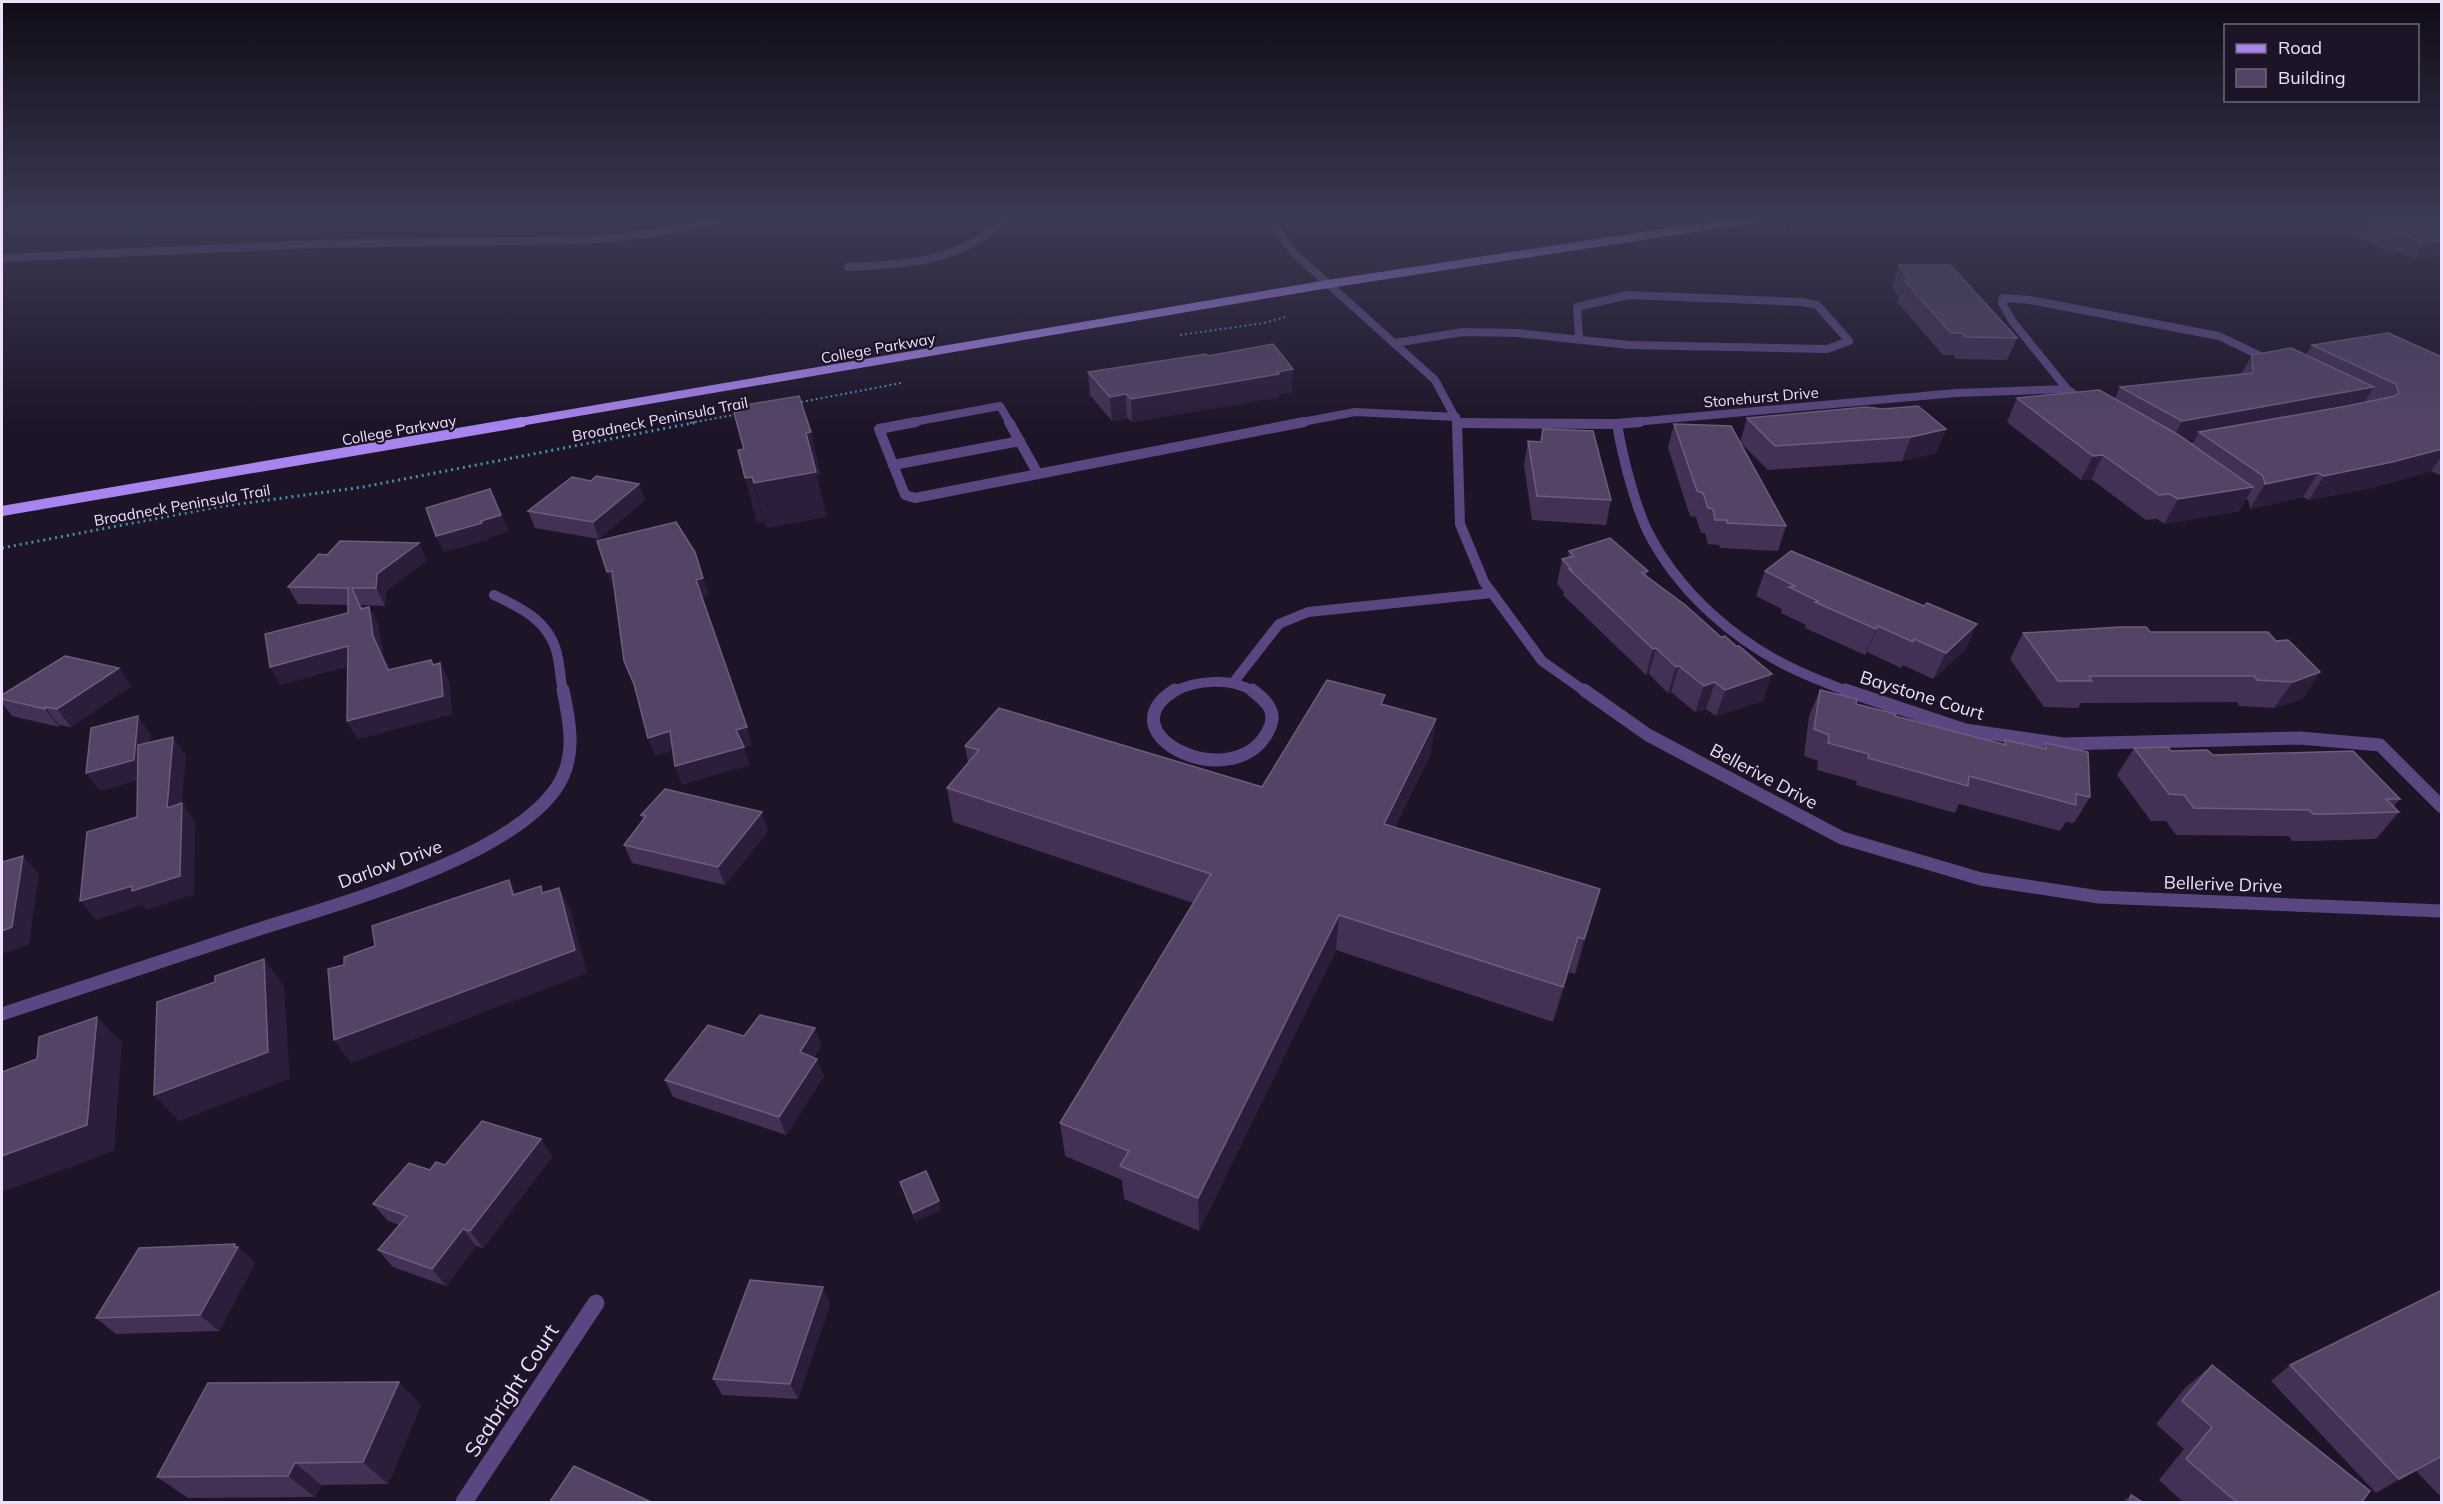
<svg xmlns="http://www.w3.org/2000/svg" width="2443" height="1504" font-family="Mulish,sans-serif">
<rect width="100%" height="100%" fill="#1e1428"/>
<!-- green -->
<path fill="#182b32" d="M 94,218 L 180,218 L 133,233 Z"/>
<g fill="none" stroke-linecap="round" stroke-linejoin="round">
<!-- path-far1 -->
<g stroke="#4292ad" stroke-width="2" stroke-dasharray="2 3" stroke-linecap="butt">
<path d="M 1779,231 L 1879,218"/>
<path d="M 1180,335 L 1264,323 L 1285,317"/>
<path d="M 796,403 L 901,383"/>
<path d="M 690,423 L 739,414"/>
</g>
<!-- path -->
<path stroke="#4292ad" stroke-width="3" stroke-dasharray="2 4" stroke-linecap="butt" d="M 2,548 L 217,507 L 363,487 L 698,422"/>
<!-- service-far2 -->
<g stroke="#5b4681" stroke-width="8">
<path d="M 1395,343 L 1463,332 L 1518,333 L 1629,345 L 1827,349 L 1849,341 L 1817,305 L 1802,302 L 1628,295 L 1577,307 L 1579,339"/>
<path d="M 908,423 L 1000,406 L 1010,423"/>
<path d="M 1297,423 L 1355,412 L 1456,417"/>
</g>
<!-- service-far1 -->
<g stroke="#5b4681" stroke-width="10">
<path d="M 916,422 L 879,429 L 905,495 L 915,498 L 1038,474"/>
<path d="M 1009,422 L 1038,474"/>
<path d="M 893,465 L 1020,441"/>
<path d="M 1038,474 L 1304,422"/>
<path d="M 1233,683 L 1279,624 L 1308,612 L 1492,593"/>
<path d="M 1173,692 C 1196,680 1231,677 1254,692"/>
</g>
<!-- service -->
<path stroke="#5b4681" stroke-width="13" d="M 1175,690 C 1101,735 1239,800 1270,727 C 1277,710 1265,700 1252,690"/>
<!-- minor-far3 -->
<g stroke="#5b4681" stroke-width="8">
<path d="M 1268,218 L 1295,254 L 1435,380 L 1458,423"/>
<path d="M 2,258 L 318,244 L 585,240 L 650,234 L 730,218"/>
<path d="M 848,267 C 909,264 960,262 1007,218"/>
<path d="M 1458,423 L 1524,423"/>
<path d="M 1623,423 L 1956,393 L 2067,389"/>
<path d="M 2119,423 L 2092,408 L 2067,389 L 2013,322 L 2002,303 L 2003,298 L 2030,300 L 2219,336 L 2379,413 L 2323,423"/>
</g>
<!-- minor-far2 -->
<g stroke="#5b4681" stroke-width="10">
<path d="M 1457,422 L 1460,524 L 1484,582 L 1542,661 L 1586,692"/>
<path d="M 2116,422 L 2168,452 L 2331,422"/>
<path d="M 1458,423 L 1617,424 L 1640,422"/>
<path d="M 1617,424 C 1622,454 1634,502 1647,530 C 1678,592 1735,642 1798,671 C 1815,679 1832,685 1849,692"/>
<path d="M 494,595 C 520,607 547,620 556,650 C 560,663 560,678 563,692"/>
</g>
<!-- minor-far1 -->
<g stroke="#5b4681" stroke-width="13">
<path d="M 1584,690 L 1648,735 L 1842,838 L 1981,879 L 2099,897 L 2442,911"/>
<path d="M 1845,690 L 1965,730 L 2063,744 L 2300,738 L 2380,745 L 2442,807"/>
<path d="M 2,1014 C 83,987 163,961 244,934 C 329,906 507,861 557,787 C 577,756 570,724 563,690"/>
</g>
<!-- minor -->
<path stroke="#5b4681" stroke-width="17" d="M 464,1502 L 596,1303"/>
<!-- secondary-far1 -->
<path stroke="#a884ee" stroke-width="8" d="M 514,423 L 1328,284 L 1760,218"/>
<!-- secondary -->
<path stroke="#a884ee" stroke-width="10" d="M 2,511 L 522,422"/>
</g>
<!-- wall -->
<g fill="#433054" fill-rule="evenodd">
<path d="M 2308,218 L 2442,218 L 2415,259 L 2394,251 L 2390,252 Z"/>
<path d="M 1899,265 L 2017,338 L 2007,360 L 1956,359 L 1953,355 L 1943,355 L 1897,302 L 1899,298 L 1892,286 Z"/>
<path d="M 2312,345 L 2442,357 L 2442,476 L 2431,471 L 2376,487 L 2309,500 L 2303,497 L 2250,509 L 2248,500 L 2246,499 L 2239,511 L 2164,524 L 2157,519 L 2146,520 L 2091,479 L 2081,480 L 2007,422 L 2017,398 L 2115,398 L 2120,387 L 2241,374 L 2252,355 L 2306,355 ZM 2195,440 L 2192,445 L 2187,441 Z"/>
<path d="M 1208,356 L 1292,392 L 1279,394 L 1279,397 L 1132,422 L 1127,418 L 1112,421 L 1090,395 L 1088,372 Z"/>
<path d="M 1747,418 L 1946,429 L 1936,453 L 1902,461 L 1768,470 L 1740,442 Z"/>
<path d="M 1674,424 L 1786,526 L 1778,551 L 1720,548 L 1719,545 L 1708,544 L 1705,533 L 1701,533 L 1696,517 L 1690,516 L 1668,448 Z"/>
<path d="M 1528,441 L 1611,500 L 1606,525 L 1532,520 L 1524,465 Z"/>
<path d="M 591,481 L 639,484 L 645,500 L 599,539 L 535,528 L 528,511 Z"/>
<path d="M 1569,551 L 1648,571 L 1646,576 L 1763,701 L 1716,716 L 1706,709 L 1695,712 L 1671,692 L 1668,693 L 1649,674 L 1646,675 L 1563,595 L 1564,592 L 1557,584 L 1562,559 L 1568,558 Z"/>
<path d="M 427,560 L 386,591 L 385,606 L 361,605 L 363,609 L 369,607 L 378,624 L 383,654 L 390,670 L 433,665 L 440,663 L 449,681 L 452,714 L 358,739 L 347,721 L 348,666 L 280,685 L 348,613 L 348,605 L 298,604 L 288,587 Z"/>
<path d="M 1765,571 L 1924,606 L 1977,624 L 1965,650 L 1933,679 L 1903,665 L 1901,668 L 1867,652 L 1865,655 L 1805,628 L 1806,625 L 1781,613 L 1782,609 L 1756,596 Z"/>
<path d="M 2150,632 L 2276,641 L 2320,672 L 2302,699 L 2274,708 L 2239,706 L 2237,702 L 2081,703 L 2078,708 L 2044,707 L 2010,659 L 2023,633 Z"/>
<path d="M 131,686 L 71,727 L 59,725 L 59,727 L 12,716 L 2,703 L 2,695 Z"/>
<path d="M 1820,690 L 1856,704 L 1895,716 L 2003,744 L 2005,740 L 2042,749 L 2045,743 L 2090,797 L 2074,823 L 2066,822 L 2060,831 L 1959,804 L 1955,813 L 1856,785 L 1857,781 L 1817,770 L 1818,761 L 1804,756 L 1809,716 Z"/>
<path d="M 1384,705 L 1431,753 L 1395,827 L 1590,924 L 1575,974 L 1569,972 L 1553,1022 L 1336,950 L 1199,1231 L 1124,1199 L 1122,1180 L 1065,1156 L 1060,1123 L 1193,903 L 953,822 L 947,788 L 968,763 L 965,746 L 1262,787 Z"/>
<path d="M 2134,748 L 2213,755 L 2400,799 L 2393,807 L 2399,812 L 2376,839 L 2309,841 L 2292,841 L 2289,836 L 2176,835 L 2166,821 L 2151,821 L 2117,775 Z"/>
<path d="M 641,815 L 768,831 L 725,885 L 632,863 L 624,845 L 643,819 Z"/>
<path d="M 815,1028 L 821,1046 L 814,1057 L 824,1076 L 786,1135 L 673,1097 L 665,1080 L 744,1036 Z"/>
<path d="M 541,1139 L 552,1157 L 483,1248 L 476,1246 L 446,1286 L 393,1267 L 378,1250 L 399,1225 L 388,1221 L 373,1204 L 430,1170 Z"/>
<path d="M 900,1182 L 941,1210 L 915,1221 Z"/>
<path d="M 235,1244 L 255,1263 L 219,1331 L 116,1334 L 96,1318 Z"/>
<path d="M 2442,1290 L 2442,1494 L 2439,1495 L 2416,1471 L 2376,1493 L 2271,1381 L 2290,1365 Z"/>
<path d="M 830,1304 L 798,1399 L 722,1395 L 713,1379 Z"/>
<path d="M 2212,1365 L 2361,1503 L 2184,1503 L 2159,1480 L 2184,1449 L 2156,1424 L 2185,1388 Z"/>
<path d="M 421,1405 L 388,1484 L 321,1485 L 315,1497 L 188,1498 L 157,1477 Z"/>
<path d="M 2131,1495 L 2144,1503 L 2122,1503 Z"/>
</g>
<!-- shaded-wall -->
<g fill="#2c1d3b">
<path d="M 928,218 L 957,218 L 929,232 L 927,219 Z"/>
<path d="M 2399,235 L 2403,235 L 2394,251 L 2390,252 Z"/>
<path d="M 2442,240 L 2442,255 L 2415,259 L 2424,243 Z"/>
<path d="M 1293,369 L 1292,392 L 1279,394 L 1279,397 L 1132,422 L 1131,399 Z"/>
<path d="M 2374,387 L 2360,410 L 2199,432 L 2195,440 L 2169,445 L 2182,421 Z"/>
<path d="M 1126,394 L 1127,418 L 1112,421 L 1110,397 Z"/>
<path d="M 1946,429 L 1936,453 L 1902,461 L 1911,437 Z"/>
<path d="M 811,432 L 821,475 L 817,476 L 827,517 L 766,528 L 754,483 L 806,433 Z"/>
<path d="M 2442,449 L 2442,456 L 2431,471 L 2376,487 L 2309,500 L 2324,476 Z"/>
<path d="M 2103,455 L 2091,479 L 2081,480 L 2093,456 Z"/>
<path d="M 2318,473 L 2303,497 L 2250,509 L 2265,484 Z"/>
<path d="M 752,477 L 764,522 L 757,523 L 745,478 Z"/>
<path d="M 639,484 L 645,500 L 599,539 L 593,522 Z"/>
<path d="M 2253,487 L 2239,511 L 2164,524 L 2178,499 Z"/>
<path d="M 490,489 L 509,532 L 488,538 L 489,540 L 444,552 L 436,536 L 481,521 Z"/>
<path d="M 419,543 L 427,560 L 386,591 L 385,606 L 376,588 L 377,574 Z"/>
<path d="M 612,571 L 618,588 L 613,589 L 607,572 Z"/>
<path d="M 703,578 L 709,595 L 701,597 L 696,580 Z"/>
<path d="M 369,607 L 378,624 L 383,654 L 398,688 L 388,670 L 373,636 Z"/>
<path d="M 1977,624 L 1965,650 L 1933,679 L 1946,653 Z"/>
<path d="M 1878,626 L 1867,652 L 1865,655 L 1876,629 Z"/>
<path d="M 348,646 L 357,663 L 280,685 L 270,667 Z"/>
<path d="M 1656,648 L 1649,674 L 1646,675 L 1653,649 Z"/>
<path d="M 440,663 L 449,681 L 452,714 L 358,739 L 347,721 Z"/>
<path d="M 1679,666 L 1671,692 L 1668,693 L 1676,667 Z"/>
<path d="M 119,668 L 131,686 L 71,727 L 57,709 Z"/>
<path d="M 2320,672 L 2302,699 L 2274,708 L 2293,682 Z"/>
<path d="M 1772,674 L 1763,701 L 1716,716 L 1725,690 Z"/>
<path d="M 1715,682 L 1706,709 L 1695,712 L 1704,686 Z"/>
<path d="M 45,707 L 59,725 L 59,727 L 45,709 Z"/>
<path d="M 138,716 L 151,734 L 147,778 L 100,791 L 86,773 Z"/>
<path d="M 1436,719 L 1431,753 L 1380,858 L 1384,824 Z"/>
<path d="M 747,727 L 752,745 L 744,748 L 750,765 L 682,785 L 675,766 L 736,730 Z"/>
<path d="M 670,731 L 677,749 L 655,756 L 648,738 Z"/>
<path d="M 173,737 L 186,755 L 180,826 L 167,808 Z"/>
<path d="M 182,803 L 195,821 L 194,894 L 146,910 L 143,905 L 96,920 L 80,901 Z"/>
<path d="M 762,812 L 768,831 L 725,885 L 718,867 Z"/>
<path d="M 23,856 L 39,874 L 29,945 L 2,954 L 2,931 Z"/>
<path d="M 509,880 L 521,902 L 513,895 Z"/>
<path d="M 559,888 L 571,911 L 587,973 L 351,1063 L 334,1040 Z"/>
<path d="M 1600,889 L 1590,924 L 1575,974 L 1584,939 Z"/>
<path d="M 1339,915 L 1336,950 L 1199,1231 L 1198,1198 Z"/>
<path d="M 1578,937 L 1569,972 L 1553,1022 L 1563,987 Z"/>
<path d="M 264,959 L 284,986 L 290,1079 L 179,1121 L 154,1095 Z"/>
<path d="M 97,1017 L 122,1043 L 114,1151 L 2,1192 L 2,1156 Z"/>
<path d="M 815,1028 L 821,1046 L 807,1070 L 800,1052 Z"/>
<path d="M 817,1059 L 824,1076 L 786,1135 L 779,1117 Z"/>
<path d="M 541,1139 L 552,1157 L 483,1248 L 470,1231 Z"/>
<path d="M 939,1201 L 941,1210 L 915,1221 L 913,1213 Z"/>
<path d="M 463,1229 L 476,1246 L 446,1286 L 432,1269 Z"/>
<path d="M 235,1244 L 255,1263 L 219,1331 L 200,1315 Z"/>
<path d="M 823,1287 L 830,1304 L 798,1399 L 790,1384 Z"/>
<path d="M 399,1382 L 421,1405 L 388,1484 L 363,1462 Z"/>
<path d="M 2440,1457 L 2416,1471 L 2376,1493 L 2399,1479 Z"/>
<path d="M 295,1463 L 321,1485 L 315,1497 L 288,1476 Z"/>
</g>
<!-- building -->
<g fill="#554366" stroke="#6d5c7d" stroke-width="1.5">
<path d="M 2356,218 L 2442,218 L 2442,240 L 2424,243 L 2403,235 L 2399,235 Z"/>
<path d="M 1899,265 L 1950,265 L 2017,338 L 1965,337 L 1962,333 L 1951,333 L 1905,281 L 1908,281 Z"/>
<path d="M 2388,333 L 2442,357 L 2442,449 L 2392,462 L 2324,476 L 2318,473 L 2265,484 L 2263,476 L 2199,432 L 2347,406 L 2395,396 L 2399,393 L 2396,384 L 2312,345 Z"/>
<path d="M 1273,344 L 1293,369 L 1277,372 L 1279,374 L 1131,399 L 1126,394 L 1110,397 L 1088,372 L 1206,354 L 1208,356 Z"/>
<path d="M 2291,348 L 2374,387 L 2182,421 L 2120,387 L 2253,373 L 2252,355 Z"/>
<path d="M 2099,390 L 2177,434 L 2253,487 L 2178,499 L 2170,494 L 2159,495 L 2103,455 L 2093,456 L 2017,398 Z"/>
<path d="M 799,396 L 811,432 L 806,433 L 816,472 L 754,483 L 752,477 L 745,478 L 738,450 L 744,449 L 734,413 L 741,412 L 739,406 Z"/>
<path d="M 1918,406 L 1946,429 L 1911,437 L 1775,446 L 1747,418 L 1866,407 L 1883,409 Z"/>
<path d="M 1674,424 L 1731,426 L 1786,526 L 1727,523 L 1727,520 L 1715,520 L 1713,509 L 1708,508 L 1703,493 L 1697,491 Z"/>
<path d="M 1543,429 L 1593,431 L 1611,500 L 1537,496 L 1528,441 L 1541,442 Z"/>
<path d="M 596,476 L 639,484 L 593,522 L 528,511 L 572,477 L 591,481 Z"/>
<path d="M 490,489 L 501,515 L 481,521 L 482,523 L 436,536 L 426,508 Z"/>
<path d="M 676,522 L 695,552 L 703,578 L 696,580 L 747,727 L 736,730 L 744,747 L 675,766 L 670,731 L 648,738 L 634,684 L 624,661 L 612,571 L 607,572 L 597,541 Z"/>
<path d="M 1610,538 L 1648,571 L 1642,573 L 1684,604 L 1721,637 L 1725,636 L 1736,646 L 1739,646 L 1772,674 L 1725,690 L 1715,682 L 1704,686 L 1679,666 L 1676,667 L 1656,648 L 1653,649 L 1569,569 L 1571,569 L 1562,559 L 1574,556 L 1569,551 Z"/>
<path d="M 340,541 L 419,543 L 377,574 L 376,588 L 352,588 L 361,609 L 369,607 L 373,636 L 388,670 L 431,660 L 433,665 L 440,663 L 443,696 L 347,721 L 348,646 L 270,667 L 265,634 L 348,613 L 348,588 L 288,587 L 319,554 L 327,555 Z"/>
<path d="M 1791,551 L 1924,606 L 1927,603 L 1977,624 L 1946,653 L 1914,639 L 1913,642 L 1878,626 L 1876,629 L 1815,602 L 1818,601 L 1789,587 L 1795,586 L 1765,571 Z"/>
<path d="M 2121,627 L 2146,627 L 2150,632 L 2268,632 L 2276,641 L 2288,640 L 2320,672 L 2293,682 L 2257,680 L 2254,676 L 2089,676 L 2092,681 L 2058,681 L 2023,633 Z"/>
<path d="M 65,656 L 119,668 L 57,709 L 45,707 L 45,709 L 2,699 L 2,695 Z"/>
<path d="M 1327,680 L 1385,695 L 1381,704 L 1436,719 L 1384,824 L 1600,889 L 1584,939 L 1578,937 L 1563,987 L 1339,915 L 1198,1198 L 1120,1166 L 1129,1151 L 1060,1123 L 1211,874 L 947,788 L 979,750 L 965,746 L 999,708 L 1262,787 Z"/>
<path d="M 1820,690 L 1857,699 L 1856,704 L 1896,714 L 1895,716 L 2006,745 L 2005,740 L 2046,749 L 2045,743 L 2088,752 L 2090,797 L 2076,794 L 2076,805 L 1969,776 L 1968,786 L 1868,758 L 1869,754 L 1828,743 L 1829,735 L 1814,729 Z"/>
<path d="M 138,716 L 134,760 L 86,773 L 91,728 Z"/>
<path d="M 173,737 L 167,808 L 182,803 L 180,876 L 132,891 L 132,886 L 80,901 L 87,832 L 137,817 L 138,745 Z"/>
<path d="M 2168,747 L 2171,751 L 2207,750 L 2213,755 L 2353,751 L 2400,799 L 2386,799 L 2399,812 L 2330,814 L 2313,814 L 2309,810 L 2194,808 L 2184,795 L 2169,794 L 2134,748 Z"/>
<path d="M 665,789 L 762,812 L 718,867 L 624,845 L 646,816 L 641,815 Z"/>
<path d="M 23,856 L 12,927 L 2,931 L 2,862 Z"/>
<path d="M 509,880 L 513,895 L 541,886 L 542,893 L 559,888 L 575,950 L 334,1040 L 328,969 L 344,965 L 344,957 L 375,946 L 372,926 Z"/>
<path d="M 264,959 L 268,1052 L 154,1095 L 157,1002 L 215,982 L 215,976 Z"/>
<path d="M 760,1015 L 815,1028 L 800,1052 L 817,1059 L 779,1117 L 665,1080 L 708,1025 L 744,1036 Z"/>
<path d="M 97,1017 L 87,1125 L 2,1156 L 2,1072 L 37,1059 L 39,1037 Z"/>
<path d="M 482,1121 L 541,1139 L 470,1231 L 463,1229 L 432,1269 L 378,1250 L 407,1216 L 373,1204 L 409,1163 L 430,1170 L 436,1162 L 445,1165 Z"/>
<path d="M 926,1171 L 939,1201 L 913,1213 L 900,1182 Z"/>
<path d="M 235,1244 L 234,1247 L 238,1247 L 200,1315 L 96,1318 L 139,1248 Z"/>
<path d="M 750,1280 L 823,1287 L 790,1384 L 713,1379 Z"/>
<path d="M 2442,1290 L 2442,1458 L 2440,1457 L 2399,1479 L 2290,1365 Z"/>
<path d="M 2212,1365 L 2370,1491 L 2361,1503 L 2238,1503 L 2186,1459 L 2212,1427 L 2182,1401 Z"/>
<path d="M 399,1382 L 363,1462 L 295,1463 L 288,1476 L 157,1477 L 208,1383 Z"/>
<path d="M 574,1466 L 653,1503 L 549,1503 Z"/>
<path d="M 2131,1495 L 2144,1503 L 2129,1503 Z"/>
</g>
<!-- sky -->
<linearGradient id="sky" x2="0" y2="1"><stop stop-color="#100b16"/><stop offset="0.51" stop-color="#3b3a53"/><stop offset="1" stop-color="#3b3a53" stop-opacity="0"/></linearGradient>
<rect width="2443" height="429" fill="url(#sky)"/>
<g text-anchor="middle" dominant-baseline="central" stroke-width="4.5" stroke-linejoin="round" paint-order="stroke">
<!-- far-street labels -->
<g font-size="15" fill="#ece0fb" stroke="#1e1428">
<text transform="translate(878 348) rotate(-10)">College Parkway</text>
<text transform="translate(1761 397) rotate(-5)">Stonehurst Drive</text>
<text transform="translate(660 419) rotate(-11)">Broadneck Peninsula Trail</text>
<text transform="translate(399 430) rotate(-10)">College Parkway</text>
<text transform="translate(182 505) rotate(-10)">Broadneck Peninsula Trail</text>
</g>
<!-- street labels -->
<g font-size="18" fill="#ece0fb" stroke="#1e1428">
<text transform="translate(1922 695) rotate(17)">Baystone Court</text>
<text transform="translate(1764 776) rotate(28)">Bellerive Drive</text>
<text transform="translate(390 864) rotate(-20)">Darlow Drive</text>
<text transform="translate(2223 884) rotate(2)">Bellerive Drive</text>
</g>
<!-- near-street labels -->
<g font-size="21" fill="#ece0fb" stroke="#1e1428">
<text transform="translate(511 1390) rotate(-57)">Seabright Court</text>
</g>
</g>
<!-- border -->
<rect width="2443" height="1504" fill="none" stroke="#ece0fb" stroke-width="6"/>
<!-- legend -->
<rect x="2224" y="24" width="195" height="78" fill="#1e1428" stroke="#70667c" stroke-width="1.5"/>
<rect x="2236" y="44" width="30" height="9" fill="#a884ee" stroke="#70667c" stroke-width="1.5"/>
<text x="2278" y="54" font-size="18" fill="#ece0fb">Road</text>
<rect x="2236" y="69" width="30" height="18" fill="#554366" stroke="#70667c" stroke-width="1.5"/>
<text x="2278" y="84" font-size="18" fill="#ece0fb">Building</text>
</svg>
